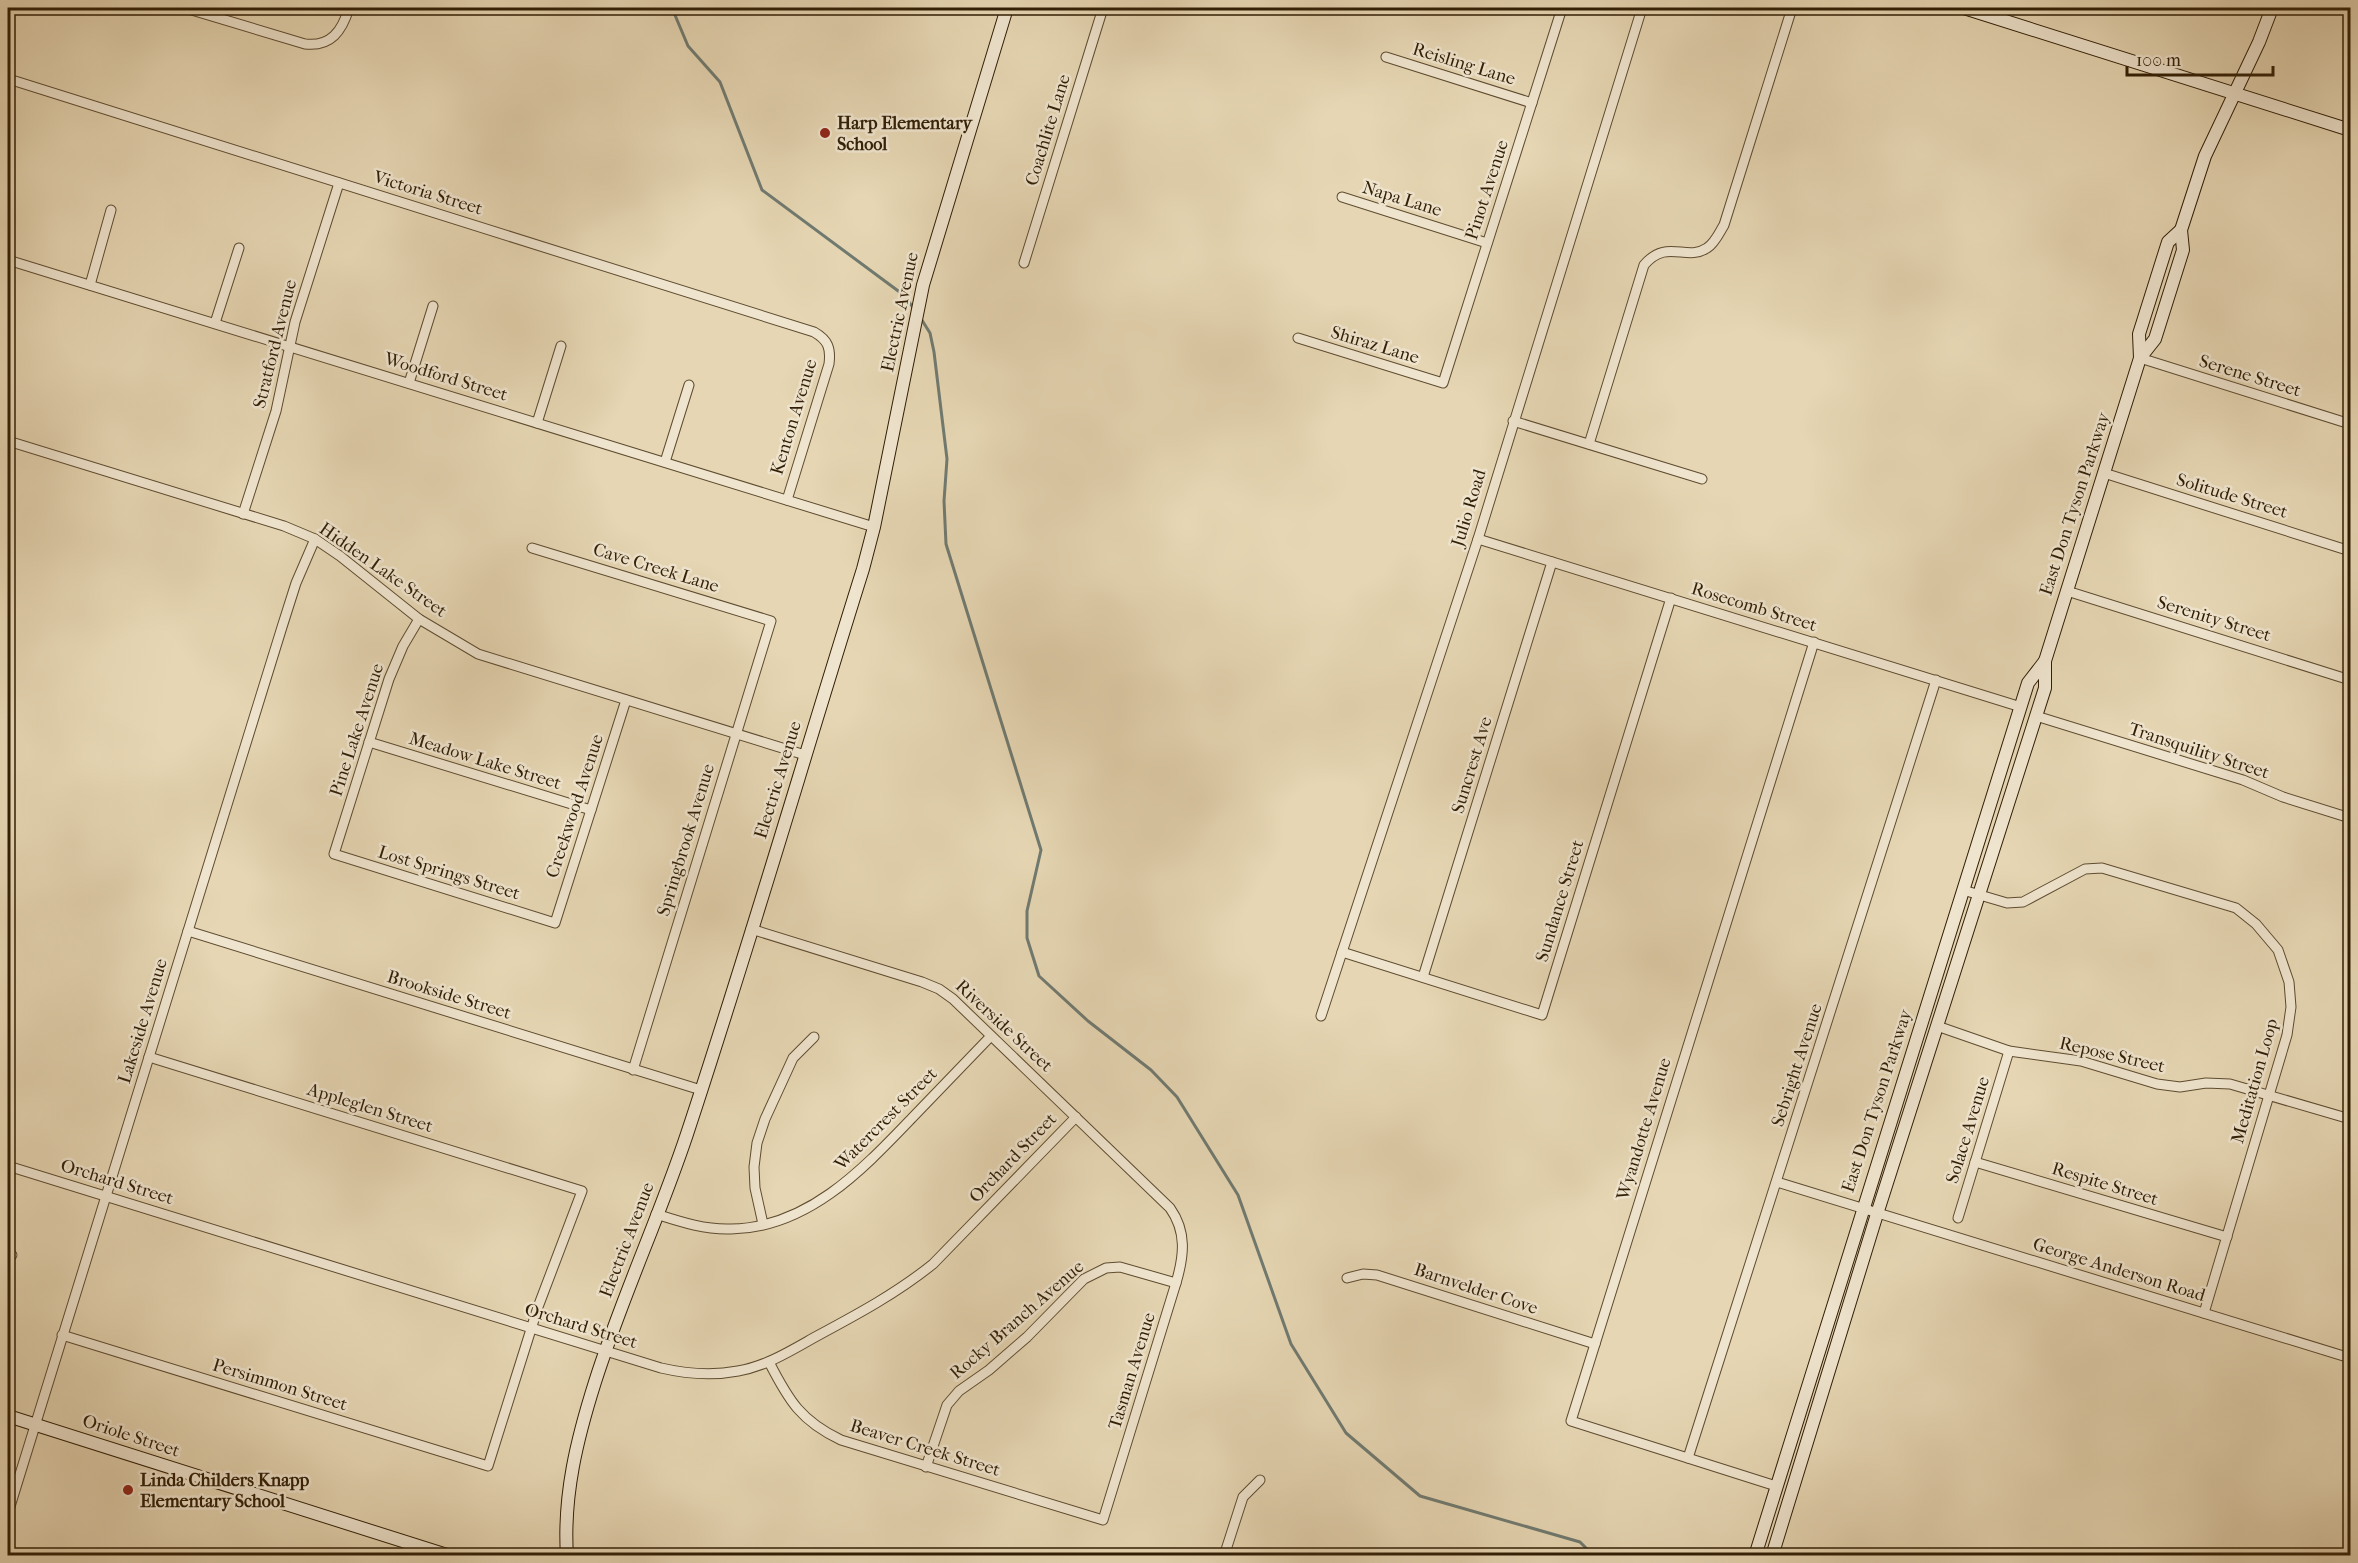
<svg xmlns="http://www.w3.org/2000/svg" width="2358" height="1563" font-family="'IM FELL French Canon',serif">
<rect width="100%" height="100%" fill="#e6d6b3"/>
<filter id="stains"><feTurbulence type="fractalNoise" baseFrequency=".00333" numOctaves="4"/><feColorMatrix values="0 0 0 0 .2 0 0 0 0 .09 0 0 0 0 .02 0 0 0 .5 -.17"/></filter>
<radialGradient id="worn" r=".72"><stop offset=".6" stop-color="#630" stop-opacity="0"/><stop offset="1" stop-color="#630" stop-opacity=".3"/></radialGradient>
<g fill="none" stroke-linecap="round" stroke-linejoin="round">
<!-- stream -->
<g stroke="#707a70" stroke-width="3">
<path d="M 672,8 L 688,46 L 720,82 L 762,190 L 905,296 L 914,309"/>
<path d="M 920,317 L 930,333 L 934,352 L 947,459 L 944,501 L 946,544 L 1041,850 L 1027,911 L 1027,938 L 1039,976 L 1088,1021 L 1151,1070 L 1177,1097 L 1238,1195 L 1291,1344 L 1346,1433 L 1420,1496 L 1580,1542 L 1594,1556"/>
</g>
<!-- street casing -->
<g stroke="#5e4c30" stroke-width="11">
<g id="street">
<path d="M 185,8 L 305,44 C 331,47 342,31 349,8"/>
<path d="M 1386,57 L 1532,103"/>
<path d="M 15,81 L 814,332 C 828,340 831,348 829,364 L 787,500"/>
<path d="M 1342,197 L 1487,243"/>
<path d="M 8,260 L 874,527"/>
<path d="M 1024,263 L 1103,8"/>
<path d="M 90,285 L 111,210"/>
<path d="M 215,323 L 239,248"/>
<path d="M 1298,338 L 1443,383 L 1562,8"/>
<path d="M 2140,358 L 2350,424"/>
<path d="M 409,383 L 433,306"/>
<path d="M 1513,421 L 1702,479"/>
<path d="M 537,423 L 561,346"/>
<path d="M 8,441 L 284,526 L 315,539 L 340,556 L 419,619 L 478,654 L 805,755"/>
<path d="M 1589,444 L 1644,265 C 1667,238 1686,262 1707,248 C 1715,243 1719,233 1724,225 L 1792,8"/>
<path d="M 665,462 L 689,385"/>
<path d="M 2104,473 L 2350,551"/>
<path d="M 243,514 L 276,411 L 295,322 L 339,183"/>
<path d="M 1478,539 L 2021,707"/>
<path d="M 532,548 L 771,621 L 633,1070"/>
<path d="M 2067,591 L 2350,680"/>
<path d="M 419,619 L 403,646 L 389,679 L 334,854 L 555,923 L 626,700"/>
<path d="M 2036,716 L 2243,780 L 2283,797 L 2350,818"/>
<path d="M 369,742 L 591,810"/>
<path d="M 1963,890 L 2007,903 L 2023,902 L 2085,869 L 2102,868 L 2236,908 L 2256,924 L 2278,950 L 2289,982 L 2291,1007 L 2287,1035 L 2204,1313"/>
<path d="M 751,929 L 922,982 L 939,989 L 953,999 L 1170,1208 C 1187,1232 1184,1256 1176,1283 L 1103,1520 L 841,1440 C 801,1421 789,1401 769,1362"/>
<path d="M 188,931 L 701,1090"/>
<path d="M 1342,952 L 1542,1015 L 1671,598"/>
<path d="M 1423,977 L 1552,562"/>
<path d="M 1321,1016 L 1478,539 L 1642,8"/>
<path d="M 1937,1026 L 2009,1051 L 2081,1061 L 2157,1084 L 2180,1087 L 2206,1083 L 2230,1084 L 2350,1119"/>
<path d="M 1975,1162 L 2227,1237"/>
<path d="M 8,1166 L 661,1368 C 687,1374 712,1376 738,1371 C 767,1366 792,1350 817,1336 C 858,1314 897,1293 933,1264 L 1076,1117"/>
<path d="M 1777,1182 L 2350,1358"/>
<path d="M 656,1214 C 681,1222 705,1230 731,1229 C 808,1228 863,1169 912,1118 C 939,1090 965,1063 991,1036"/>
<path d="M 1958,1218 L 2009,1051"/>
<path d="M 763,1224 L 755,1188 L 754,1167 L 757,1143 L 765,1119 L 793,1058 L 814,1037"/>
<path d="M 8,1254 L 12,1255"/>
<path d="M 1347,1278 L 1363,1274 L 1377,1275 L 1595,1344"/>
<path d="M 62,1335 L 488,1466 L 538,1307 L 582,1191 L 149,1057"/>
<path d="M 1688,1458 L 1936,680"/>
<path d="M 926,1467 L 947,1405 L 959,1391 L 989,1370 L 1027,1337 L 1084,1279 L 1106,1268 L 1120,1267 L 1176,1283"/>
<path d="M 1776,1486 L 1571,1421 L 1814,642"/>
<path d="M 8,1513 L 282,627 L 296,583 L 315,539"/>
<path d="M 1224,1556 L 1243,1497 L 1260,1480"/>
</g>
</g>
<!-- secondary casing -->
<g stroke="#301e05" stroke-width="14">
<g id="secondary">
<path d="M 1964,8 L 2350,130"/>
<path d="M 2140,358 L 2155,339 L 2183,250 L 2181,230 L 2205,156 L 2259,42 L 2272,8"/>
<path d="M 8,1416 L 450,1556"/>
<path d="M 567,1556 C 563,1495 577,1439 595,1382 C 622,1297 659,1218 687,1134 C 749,947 804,757 863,569 L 874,527 L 923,285 L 1007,8"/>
<path d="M 1755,1556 L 2028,683 L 2045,661"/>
<path d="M 1772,1556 L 1877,1214 L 2045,688 L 2045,661 L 2140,358 L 2139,334 L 2168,242 L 2181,230"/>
</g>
</g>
<!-- street -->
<use href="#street" stroke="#efe4ce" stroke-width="9"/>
<!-- secondary -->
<use href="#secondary" stroke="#efe4ce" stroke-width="12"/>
</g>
<!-- markers -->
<g fill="#8f2418" stroke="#efe4ce" stroke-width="2">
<circle cx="825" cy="133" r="6"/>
<circle cx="128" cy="1490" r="6"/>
</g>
<g text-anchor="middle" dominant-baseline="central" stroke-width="5" stroke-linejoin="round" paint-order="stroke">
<!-- street labels -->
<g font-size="18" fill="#301e05" stroke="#efe4ce">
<text transform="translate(1464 64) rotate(17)">Reisling Lane</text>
<text transform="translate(1048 130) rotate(-73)">Coachlite Lane</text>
<text transform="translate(1487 190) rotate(-72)">Pinot Avenue</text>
<text transform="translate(428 193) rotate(17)">Victoria Street</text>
<text transform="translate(1402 199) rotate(17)">Napa Lane</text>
<text transform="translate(900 312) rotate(-78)">Electric Avenue</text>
<text transform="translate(275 344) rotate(-76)">Stratford Avenue</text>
<text transform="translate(1375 345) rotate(17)">Shiraz Lane</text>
<text transform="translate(2250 376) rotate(17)">Serene Street</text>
<text transform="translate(446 377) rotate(17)">Woodford Street</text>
<text transform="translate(794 417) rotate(-73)">Kenton Avenue</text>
<text transform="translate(2232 496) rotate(17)">Solitude Street</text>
<text transform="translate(2075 504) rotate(-72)">East Don Tyson Parkway</text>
<text transform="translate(1469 508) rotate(-73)">Julio Road</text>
<text transform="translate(656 568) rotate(17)">Cave Creek Lane</text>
<text transform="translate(383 570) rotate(35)">Hidden Lake Street</text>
<text transform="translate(1754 607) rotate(17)">Rosecomb Street</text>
<text transform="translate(2214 619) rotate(17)">Serenity Street</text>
<text transform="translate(357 730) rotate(-72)">Pine Lake Avenue</text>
<text transform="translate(2199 751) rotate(18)">Transquility Street</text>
<text transform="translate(485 761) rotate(17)">Meadow Lake Street</text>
<text transform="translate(1472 765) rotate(-73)">Suncrest Ave</text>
<text transform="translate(778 780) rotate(-73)">Electric Avenue</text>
<text transform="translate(575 806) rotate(-72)">Creekwood Avenue</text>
<text transform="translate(686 840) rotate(-73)">Springbrook Avenue</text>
<text transform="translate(449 873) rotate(17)">Lost Springs Street</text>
<text transform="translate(1560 901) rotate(-73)">Sundance Street</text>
<text transform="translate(449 995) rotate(17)">Brookside Street</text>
<text transform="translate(143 1021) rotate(-73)">Lakeside Avenue</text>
<text transform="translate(1004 1026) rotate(43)">Riverside Street</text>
<text transform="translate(2112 1055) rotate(13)">Repose Street</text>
<text transform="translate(1797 1065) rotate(-72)">Sebright Avenue</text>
<text transform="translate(2255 1081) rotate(-74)">Meditation Loop</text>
<text transform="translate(1877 1101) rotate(-72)">East Don Tyson Parkway</text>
<text transform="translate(370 1108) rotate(17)">Appleglen Street</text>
<text transform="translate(886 1119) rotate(-45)">Watercrest Street</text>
<text transform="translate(1644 1129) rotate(-73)">Wyandotte Avenue</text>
<text transform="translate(1968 1130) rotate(-73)">Solace Avenue</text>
<text transform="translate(1013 1158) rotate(-46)">Orchard Street</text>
<text transform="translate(117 1182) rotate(17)">Orchard Street</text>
<text transform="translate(2105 1184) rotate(17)">Respite Street</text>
<text transform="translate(627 1240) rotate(-69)">Electric Avenue</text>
<text transform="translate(2119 1270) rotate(17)">George Anderson Road</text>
<text transform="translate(1476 1289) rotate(18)">Barnvelder Cove</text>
<text transform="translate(1017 1320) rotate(-41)">Rocky Branch Avenue</text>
<text transform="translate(581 1326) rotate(17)">Orchard Street</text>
<text transform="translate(1132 1371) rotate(-73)">Tasman Avenue</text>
<text transform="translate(280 1385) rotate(17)">Persimmon Street</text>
<text transform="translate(131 1436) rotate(18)">Oriole Street</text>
<text transform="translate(925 1448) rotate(17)">Beaver Creek Street</text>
</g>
<!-- poi labels -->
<g font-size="18" font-weight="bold" fill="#301e05" stroke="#efe4ce" text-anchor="start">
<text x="837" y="123">Harp Elementary<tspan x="837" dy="21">School</tspan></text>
<text x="140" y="1480">Linda Childers Knapp<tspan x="140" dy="21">Elementary School</tspan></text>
</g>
</g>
<!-- margin -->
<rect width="2358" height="1563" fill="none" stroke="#e6d6b3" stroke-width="30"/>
<rect x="9" y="9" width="2340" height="1545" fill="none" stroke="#301e05" stroke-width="3"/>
<rect x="15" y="15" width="2328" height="1533" fill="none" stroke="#301e05" stroke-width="1.5"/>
<!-- scale -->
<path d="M2127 66v9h146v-9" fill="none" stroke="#301e05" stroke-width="3"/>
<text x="2136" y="66" font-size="18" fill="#301e05" stroke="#efe4ce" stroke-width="4.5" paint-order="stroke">100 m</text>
<rect width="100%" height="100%" filter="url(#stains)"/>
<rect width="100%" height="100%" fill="url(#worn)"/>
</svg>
